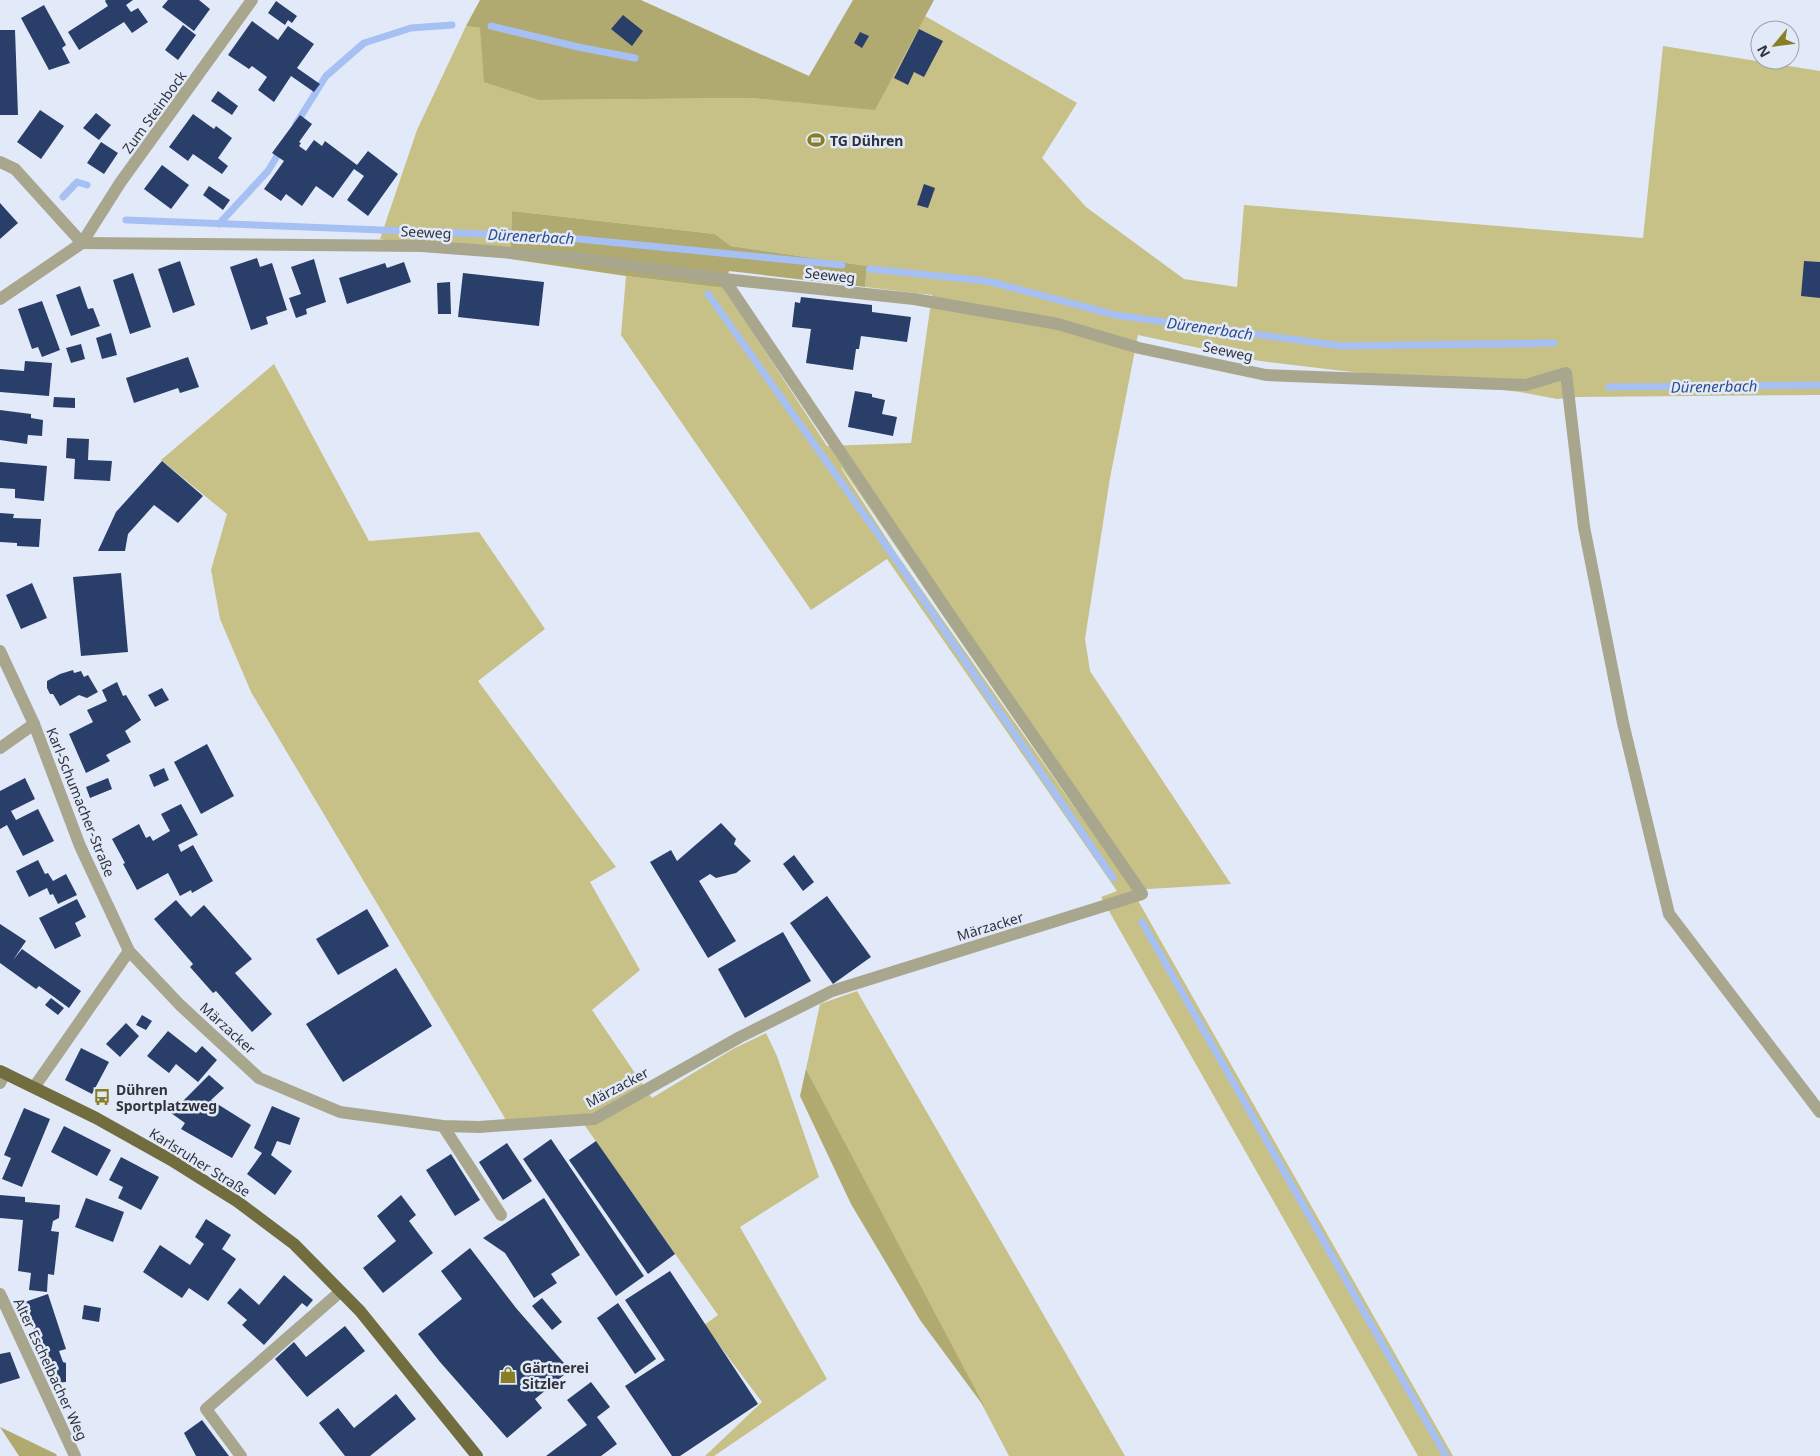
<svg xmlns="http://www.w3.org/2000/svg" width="1820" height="1456" font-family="'Noto Sans',sans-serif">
<rect width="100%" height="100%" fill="#e2eafa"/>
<!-- green -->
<g fill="#c7c188" fill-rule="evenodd">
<path d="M 925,16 L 1077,103 L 1042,158 L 1086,207 L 1184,279 L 1237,287 L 1244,205 L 1643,238 L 1663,46 L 1820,71 L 1820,395 L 1578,397 L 1557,399 L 1520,392 L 1260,361 L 1138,335 L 1110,478 L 1085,639 L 1090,671 L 1231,884 L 1132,890 L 1453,1456 L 1418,1456 L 1101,897 L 1117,891 L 887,559 L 811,610 L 621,335 L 626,276 L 724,288 L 827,446 L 911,443 L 932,295 L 865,287 L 867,266 L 731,246 L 715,234 L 512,211 L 510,259 L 380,239 L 417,130 L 466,26 L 480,28 L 539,100 L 751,98 L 875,109 ZM 841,468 L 842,468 L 1084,821 L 896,553 Z"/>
<path d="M 274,364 L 369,541 L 479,532 L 545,629 L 478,681 L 616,867 L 590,882 L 640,970 L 592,1010 L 652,1098 L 733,1049 L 766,1033 L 777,1056 L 819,1177 L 740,1227 L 827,1379 L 714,1456 L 705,1456 L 762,1402 L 704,1325 L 718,1315 L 583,1123 L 512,1130 L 251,692 L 220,619 L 211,570 L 227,514 L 161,460 Z"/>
<path d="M 857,991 L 1125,1456 L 1009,1456 L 806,1069 L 820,1004 Z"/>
</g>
<!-- forest -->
<g fill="#b0aa70">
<path d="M 480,0 L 641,0 L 809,76 L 853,0 L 934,0 L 875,110 L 751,98 L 539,100 L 484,82 L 480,28 L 466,26 Z"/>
<path d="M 512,211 L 715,234 L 731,246 L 867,266 L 865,287 L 729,271 L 724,288 L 626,276 L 510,259 Z"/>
<path d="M 806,1069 L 985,1408 L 920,1320 L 851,1204 L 800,1096 Z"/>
<path d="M 0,1427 L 56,1454 L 57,1456 L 19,1456 Z"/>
</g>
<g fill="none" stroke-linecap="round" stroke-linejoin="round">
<!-- stream -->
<g stroke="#a6c0f3" stroke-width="7">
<path d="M 491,26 L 578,47 L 635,58"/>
<path d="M 296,124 L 326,76 L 364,43 L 411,28 L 452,25"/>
<path d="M 63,197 L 77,182 L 87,185"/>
<path d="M 126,220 L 558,237 L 842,265"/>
<path d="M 219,224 L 268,171 L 282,148"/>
<path d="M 870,269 L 987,281 L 1115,315 L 1342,346 L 1554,343"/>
<path d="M 708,294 L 894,557 L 1113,878"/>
<path d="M 1609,387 L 1820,385"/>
<path d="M 1142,922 L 1446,1456"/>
</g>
</g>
<!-- building -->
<g fill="#293e69">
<path d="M 106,0 L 133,0 L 126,5 L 131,12 L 138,8 L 148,22 L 132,33 L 124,22 L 79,50 L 68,32 L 108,6 L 105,1 Z"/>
<path d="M 168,0 L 199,0 L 210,9 L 194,31 L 162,7 Z"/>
<path d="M 276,1 L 297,16 L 292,23 L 288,20 L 285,25 L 268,13 Z"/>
<path d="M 44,5 L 66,45 L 62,48 L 70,63 L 49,70 L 21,18 Z"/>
<path d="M 623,15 L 643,31 L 632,46 L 611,29 Z"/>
<path d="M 252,21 L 278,40 L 288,26 L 314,44 L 297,68 L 320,84 L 314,92 L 291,76 L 274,102 L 258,90 L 267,77 L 252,66 L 249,69 L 228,55 Z"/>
<path d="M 183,25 L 196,35 L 178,60 L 165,50 Z"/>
<path d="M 919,29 L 943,41 L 924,77 L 914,72 L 908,85 L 894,78 Z"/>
<path d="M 0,30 L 15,30 L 18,115 L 0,115 Z"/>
<path d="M 860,32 L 869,36 L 862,48 L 854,43 Z"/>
<path d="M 218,91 L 238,106 L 232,115 L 211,101 Z"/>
<path d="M 40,110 L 64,126 L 41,159 L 17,142 Z"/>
<path d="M 96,113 L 111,125 L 99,140 L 83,128 Z"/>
<path d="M 193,114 L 214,129 L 216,126 L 232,138 L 218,158 L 228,166 L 222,174 L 193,154 L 188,161 L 169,147 Z"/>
<path d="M 300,115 L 312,124 L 299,142 L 301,143 L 299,146 L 306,151 L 314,140 L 322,146 L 325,141 L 357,165 L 368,151 L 398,174 L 368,216 L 347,200 L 364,176 L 354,169 L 333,198 L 316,186 L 302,206 L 286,194 L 281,201 L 264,189 L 284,161 L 272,153 Z"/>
<path d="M 101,142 L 118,153 L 104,174 L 87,163 Z"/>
<path d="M 162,165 L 189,185 L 171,209 L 144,189 Z"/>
<path d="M 924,184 L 935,188 L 928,208 L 917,205 Z"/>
<path d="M 209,186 L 230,200 L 223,210 L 203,195 Z"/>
<path d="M 0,203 L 18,223 L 0,239 Z"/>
<path d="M 257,258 L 260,267 L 272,263 L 287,310 L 266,317 L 268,324 L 251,330 L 230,267 Z"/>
<path d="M 314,259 L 326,302 L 306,309 L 307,314 L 296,318 L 289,298 L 301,294 L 291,267 Z"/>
<path d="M 180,261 L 195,305 L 173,313 L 158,269 Z"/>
<path d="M 1804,261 L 1820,262 L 1820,298 L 1801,296 Z"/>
<path d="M 404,262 L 411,282 L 347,304 L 339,278 L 385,263 L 387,268 Z"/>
<path d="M 133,273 L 151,327 L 130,334 L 113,280 Z"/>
<path d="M 463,273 L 544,282 L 539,326 L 458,317 Z"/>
<path d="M 450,282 L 451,314 L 438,314 L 437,283 Z"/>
<path d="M 80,286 L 88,309 L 93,308 L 100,326 L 71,336 L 56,295 Z"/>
<path d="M 801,297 L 872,305 L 872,312 L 911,317 L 907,342 L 861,336 L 859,349 L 856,349 L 853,370 L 806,363 L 811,329 L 792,327 L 795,302 L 800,303 Z"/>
<path d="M 42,301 L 60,350 L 42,357 L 38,347 L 32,349 L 18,309 Z"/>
<path d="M 111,333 L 117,355 L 102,359 L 96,338 Z"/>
<path d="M 81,344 L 85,359 L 71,363 L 66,348 Z"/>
<path d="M 188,357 L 199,387 L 180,393 L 178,388 L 134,403 L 126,378 Z"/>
<path d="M 25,361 L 52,363 L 49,396 L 0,392 L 0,369 L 24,371 Z"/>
<path d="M 855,391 L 872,394 L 872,397 L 885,400 L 882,414 L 897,417 L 893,436 L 848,427 Z"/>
<path d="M 54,397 L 75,398 L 75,408 L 53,407 Z"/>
<path d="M 0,410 L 31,414 L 31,418 L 43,420 L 42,436 L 28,435 L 27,444 L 0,440 Z"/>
<path d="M 67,438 L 89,439 L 88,460 L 112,461 L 110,481 L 74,479 L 75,459 L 66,458 Z"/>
<path d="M 162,461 L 203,496 L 178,523 L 154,505 L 128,534 L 125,551 L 98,551 L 116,512 Z"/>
<path d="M 0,462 L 47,466 L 44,501 L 15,498 L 15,489 L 0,488 Z"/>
<path d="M 0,513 L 14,514 L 13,518 L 41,519 L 39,547 L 17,546 L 17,543 L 0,542 Z"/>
<path d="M 121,573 L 128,652 L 81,656 L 73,577 Z"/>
<path d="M 32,583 L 47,618 L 21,629 L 6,595 Z"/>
<path d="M 73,670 L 74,673 L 81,671 L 84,677 L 88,675 L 98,692 L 87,698 L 79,695 L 60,706 L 53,694 L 50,694 L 47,688 L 47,681 L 60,674 Z"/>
<path d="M 117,682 L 123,696 L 126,695 L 141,720 L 125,731 L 131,742 L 106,755 L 110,761 L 86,773 L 69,734 L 93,722 L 87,710 L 107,701 L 102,690 Z"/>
<path d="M 162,688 L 169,700 L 155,707 L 148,695 Z"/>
<path d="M 207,744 L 234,796 L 201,814 L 174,762 Z"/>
<path d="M 164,768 L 169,780 L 154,787 L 149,775 Z"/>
<path d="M 25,778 L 35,799 L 11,811 L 16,820 L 38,809 L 54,841 L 23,856 L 7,825 L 0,829 L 0,791 Z"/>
<path d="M 108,778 L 112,789 L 90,798 L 86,787 Z"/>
<path d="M 181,804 L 198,835 L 178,845 L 181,852 L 193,845 L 213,881 L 192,893 L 191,890 L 180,896 L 168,873 L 137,890 L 123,864 L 125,863 L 112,839 L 139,824 L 146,838 L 150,836 L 153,841 L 170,831 L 161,814 Z"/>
<path d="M 721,823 L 736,839 L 734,844 L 751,861 L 736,873 L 716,878 L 710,874 L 699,881 L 736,941 L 708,958 L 650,862 L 671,850 L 677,861 Z"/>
<path d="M 794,855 L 814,882 L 803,891 L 783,864 Z"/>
<path d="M 38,860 L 45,874 L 48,873 L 53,881 L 66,874 L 77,895 L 58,904 L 53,894 L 50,895 L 47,888 L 29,897 L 16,871 Z"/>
<path d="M 827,896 L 871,957 L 833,984 L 790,923 Z"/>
<path d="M 77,899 L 86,917 L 75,923 L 81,936 L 55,949 L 39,918 Z"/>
<path d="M 176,900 L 191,917 L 204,905 L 252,959 L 235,973 L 272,1014 L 252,1032 L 216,991 L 213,993 L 190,967 L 193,964 L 154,919 Z"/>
<path d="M 367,909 L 389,946 L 338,975 L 316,939 Z"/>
<path d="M 0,924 L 26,941 L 13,960 L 22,949 L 81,991 L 69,1008 L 39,986 L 36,989 L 0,963 Z"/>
<path d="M 783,932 L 811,981 L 745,1018 L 718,969 Z"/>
<path d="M 396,968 L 432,1026 L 343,1082 L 306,1024 Z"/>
<path d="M 51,998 L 64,1008 L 58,1015 L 45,1005 Z"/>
<path d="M 142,1015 L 152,1021 L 146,1030 L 136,1025 Z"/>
<path d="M 126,1023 L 139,1036 L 120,1057 L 106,1044 Z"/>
<path d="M 168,1031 L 196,1053 L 202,1046 L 217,1060 L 198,1082 L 176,1064 L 169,1073 L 147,1056 Z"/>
<path d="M 81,1048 L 109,1062 L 92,1094 L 65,1080 Z"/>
<path d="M 209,1075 L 224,1088 L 211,1100 L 251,1125 L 232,1158 L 181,1129 L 185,1123 L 171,1113 Z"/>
<path d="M 272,1106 L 300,1118 L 290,1145 L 277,1141 L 271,1155 L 292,1171 L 275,1195 L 247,1174 L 262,1153 L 254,1148 Z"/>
<path d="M 24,1108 L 50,1119 L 22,1187 L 2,1179 L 11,1158 L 4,1155 Z"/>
<path d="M 64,1126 L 111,1150 L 97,1176 L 51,1152 Z"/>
<path d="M 551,1139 L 644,1276 L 616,1296 L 523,1159 Z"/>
<path d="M 596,1141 L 675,1254 L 648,1274 L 569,1160 Z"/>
<path d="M 507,1143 L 532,1181 L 503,1200 L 479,1162 Z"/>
<path d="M 451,1154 L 480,1200 L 455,1216 L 426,1170 Z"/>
<path d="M 121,1157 L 159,1177 L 141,1210 L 118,1198 L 123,1187 L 109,1180 Z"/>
<path d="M 0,1195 L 25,1197 L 25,1202 L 60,1205 L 59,1218 L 53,1221 L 51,1231 L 59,1232 L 54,1275 L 48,1274 L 47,1292 L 29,1290 L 31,1273 L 18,1271 L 23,1220 L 0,1218 Z"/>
<path d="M 401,1195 L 416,1215 L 409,1221 L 433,1253 L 383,1293 L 363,1268 L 396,1241 L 377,1216 Z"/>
<path d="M 86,1198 L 124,1212 L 113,1242 L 75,1227 Z"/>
<path d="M 544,1198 L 580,1255 L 551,1274 L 557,1283 L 534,1298 L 505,1253 L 483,1238 Z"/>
<path d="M 206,1219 L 231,1235 L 222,1249 L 236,1259 L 208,1301 L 189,1288 L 182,1298 L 143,1272 L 160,1245 L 190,1265 L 204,1244 L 195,1237 Z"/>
<path d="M 470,1248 L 516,1308 L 570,1370 L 535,1399 L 542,1408 L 507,1438 L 440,1362 L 418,1334 L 462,1299 L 441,1271 Z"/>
<path d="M 670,1271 L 758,1404 L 680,1456 L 672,1456 L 625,1386 L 665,1360 L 625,1300 Z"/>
<path d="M 284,1275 L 313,1300 L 307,1307 L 302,1303 L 264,1345 L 242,1325 L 247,1320 L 227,1303 L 240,1288 L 259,1305 Z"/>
<path d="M 48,1294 L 66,1349 L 59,1351 L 63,1362 L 66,1363 L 66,1382 L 52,1383 L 25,1302 Z"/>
<path d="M 542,1298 L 562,1322 L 552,1330 L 532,1306 Z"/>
<path d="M 618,1303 L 656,1359 L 635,1374 L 597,1318 Z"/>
<path d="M 84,1305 L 101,1308 L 99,1322 L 82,1319 Z"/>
<path d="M 345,1326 L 365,1351 L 307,1397 L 275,1359 L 294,1342 L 306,1357 Z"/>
<path d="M 10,1352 L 20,1378 L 0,1384 L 0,1354 Z"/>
<path d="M 591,1382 L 610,1407 L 597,1417 L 617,1444 L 601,1456 L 546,1456 L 587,1425 L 567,1400 Z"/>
<path d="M 396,1394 L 416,1419 L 370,1456 L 345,1456 L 319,1423 L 338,1408 L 354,1428 Z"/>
<path d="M 202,1420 L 229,1456 L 196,1456 L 184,1433 Z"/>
</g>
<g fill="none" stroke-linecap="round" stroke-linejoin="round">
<!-- minor -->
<g stroke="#a8a68d" stroke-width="12">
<path d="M 0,162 L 15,169 L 82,243"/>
<path d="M 82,243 L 422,246 L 577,258 L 724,279 L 914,299 L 1058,324 L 1139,348 L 1266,375 L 1526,385 L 1566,373 L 1584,527 L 1623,723 L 1669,914 L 1820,1112"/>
<path d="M 0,299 L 82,243 L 120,183 L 252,0"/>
<path d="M 0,651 L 34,724 L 80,846 L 129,951 L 180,1005 L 259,1078 L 340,1112 L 443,1126 L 479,1127 L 594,1119 L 740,1037 L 832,991 L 1142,894 L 950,615 L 724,279"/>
<path d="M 0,748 L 34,724"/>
<path d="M 0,1083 L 5,1073"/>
<path d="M 35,1086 L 129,951"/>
<path d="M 443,1126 L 501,1215"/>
<path d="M 0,1294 L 75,1456"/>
<path d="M 241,1456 L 206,1409 L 340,1292"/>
</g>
<!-- major -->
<path stroke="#726d3f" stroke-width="12" d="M 0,1071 L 96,1118 L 171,1160 L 238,1202 L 294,1244 L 360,1311 L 477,1456"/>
</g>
<!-- icons -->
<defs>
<g id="stadium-bare" transform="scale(1.35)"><path d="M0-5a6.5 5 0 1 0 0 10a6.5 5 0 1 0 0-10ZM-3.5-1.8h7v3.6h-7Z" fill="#887e25" stroke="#e2eafa" stroke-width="2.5" paint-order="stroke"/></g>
<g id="bus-bare" transform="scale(1.35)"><path d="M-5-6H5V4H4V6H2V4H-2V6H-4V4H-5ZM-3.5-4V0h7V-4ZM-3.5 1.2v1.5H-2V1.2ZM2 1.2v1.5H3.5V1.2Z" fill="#887e25" stroke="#e2eafa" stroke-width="2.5" paint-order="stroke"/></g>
<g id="shop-bare" transform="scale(1.35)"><path d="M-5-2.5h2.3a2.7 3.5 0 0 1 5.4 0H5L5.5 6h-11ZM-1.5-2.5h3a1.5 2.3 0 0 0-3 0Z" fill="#887e25" stroke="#e2eafa" stroke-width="2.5" paint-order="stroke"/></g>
</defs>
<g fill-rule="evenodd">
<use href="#stadium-bare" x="816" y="140"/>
<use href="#bus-bare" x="102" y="1097"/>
<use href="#shop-bare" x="508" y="1375"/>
</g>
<g text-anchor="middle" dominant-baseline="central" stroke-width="5" stroke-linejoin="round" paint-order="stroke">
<!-- street labels -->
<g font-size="14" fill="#30333a" stroke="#e2eafa">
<text transform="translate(154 112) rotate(-54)">Zum Steinbock</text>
<text transform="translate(426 232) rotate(3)">Seeweg</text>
<text transform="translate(830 275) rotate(6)">Seeweg</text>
<text transform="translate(1228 351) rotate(12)">Seeweg</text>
<text transform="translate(81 802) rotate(68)">Karl-Schumacher-Straße</text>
<text transform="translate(990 926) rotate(-17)">Märzacker</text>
<text transform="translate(228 1028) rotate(42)">Märzacker</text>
<text transform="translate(617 1087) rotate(-28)">Märzacker</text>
<text transform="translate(200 1162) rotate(32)">Karlsruher Straße</text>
<text transform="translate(51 1369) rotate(65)">Alter Eschelbacher Weg</text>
</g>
<!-- poi labels -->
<g font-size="14" font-weight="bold" fill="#30333a" stroke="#e2eafa" text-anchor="start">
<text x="830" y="140">TG Dühren</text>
<text x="116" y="1089">Dühren<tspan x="116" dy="16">Sportplatzweg</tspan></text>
<text x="522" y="1367">Gärtnerei<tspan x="522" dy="16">Sitzler</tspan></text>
</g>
<!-- water labels -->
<g font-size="15" font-style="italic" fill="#2e4c89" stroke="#e2eafa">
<text transform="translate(531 236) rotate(3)">Dürenerbach</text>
<text transform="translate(1210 328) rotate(8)">Dürenerbach</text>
<text transform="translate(1714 386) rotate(-1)">Dürenerbach</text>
</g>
</g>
<!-- north arrow -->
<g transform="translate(1775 45) rotate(241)"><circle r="24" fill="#e2eafa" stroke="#9ba1ad"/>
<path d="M0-4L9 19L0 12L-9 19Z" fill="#887e25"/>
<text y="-8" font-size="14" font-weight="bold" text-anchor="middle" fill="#30333a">N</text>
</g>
</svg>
